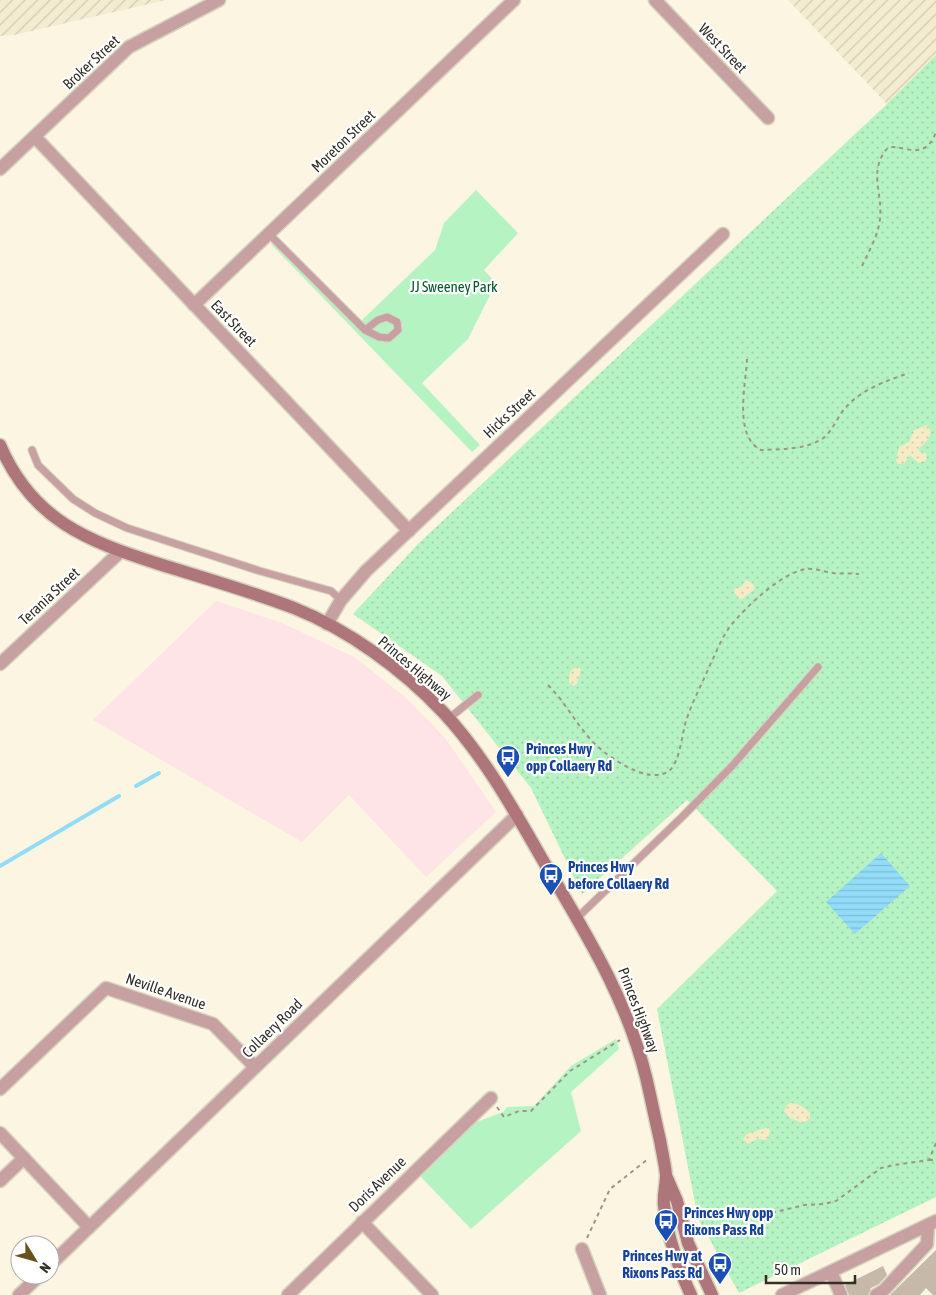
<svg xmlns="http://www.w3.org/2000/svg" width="936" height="1295" font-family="'Asap Condensed',sans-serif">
<defs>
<pattern id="industrial-furrows" width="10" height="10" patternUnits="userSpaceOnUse" patternTransform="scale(1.25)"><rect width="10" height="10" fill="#f3ecd0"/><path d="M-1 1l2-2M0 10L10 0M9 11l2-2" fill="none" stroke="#d1cbb3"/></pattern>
<pattern id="grass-dots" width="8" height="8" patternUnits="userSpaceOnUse" patternTransform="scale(1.25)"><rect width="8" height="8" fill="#b6f3c3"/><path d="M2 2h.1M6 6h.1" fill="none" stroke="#9dd1a8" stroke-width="1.8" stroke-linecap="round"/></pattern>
<pattern id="sand-dots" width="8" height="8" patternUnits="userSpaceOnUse" patternTransform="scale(1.25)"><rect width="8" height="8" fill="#f5ecc6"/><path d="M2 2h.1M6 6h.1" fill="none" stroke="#d2cbaa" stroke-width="1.8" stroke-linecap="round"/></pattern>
<pattern id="water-rules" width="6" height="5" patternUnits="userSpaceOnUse" patternTransform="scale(1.25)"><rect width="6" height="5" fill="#92dcf8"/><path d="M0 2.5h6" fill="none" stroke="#7ebdd5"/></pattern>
</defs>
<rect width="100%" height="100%" fill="#fbf5e1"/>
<!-- commercial -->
<path fill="#fee3e7" d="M 216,601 L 282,623 L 354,657 L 404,696 L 445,738 L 496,812 L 426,877 L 349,795 L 302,842 L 93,720 Z"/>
<!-- industrial -->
<g fill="url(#industrial-furrows)">
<path d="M 0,0 L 166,0 L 14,35 L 0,36 Z"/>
<path d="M 788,0 L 936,0 L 936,55 L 887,104 Z"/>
</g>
<!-- grass -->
<path fill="url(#grass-dots)" d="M 936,55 L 936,1197 L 739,1293 L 698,1218 L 657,1009 L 777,891 L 687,800 L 582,894 L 531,788 L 442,676 L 353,614 L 418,544 L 887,104 Z"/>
<!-- sand -->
<g fill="url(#sand-dots)">
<path d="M 927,425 C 936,435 924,444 918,449 L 920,452 L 926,453 L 927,459 L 925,461 L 918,463 L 910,455 L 904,464 L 898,464 L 896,461 L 899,447 L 909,442 L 914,430 Z"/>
<path d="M 746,580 L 753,583 L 755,589 L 742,599 L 739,599 L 734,592 L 735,588 L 741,587 Z"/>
<path d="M 575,668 L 579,667 L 581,670 L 577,684 L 573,686 L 569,682 C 569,676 569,670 575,668 Z"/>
<path d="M 790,1103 C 798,1103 804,1107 810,1113 L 810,1119 L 802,1123 L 790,1118 L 784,1111 L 787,1105 Z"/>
<path d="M 768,1127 L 770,1130 L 768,1139 L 766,1140 L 757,1139 L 748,1144 L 743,1139 L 747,1134 Z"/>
</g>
<!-- green -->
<g fill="#b6f3c3">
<path d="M 476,190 L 518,233 L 484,270 L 496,283 L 468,339 L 422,383 L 480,445 L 472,452 L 271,244 L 278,237 L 361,321 L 435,250 L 444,223 Z"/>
<path d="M 616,1039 L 619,1049 L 571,1092 L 581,1131 L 471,1229 L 420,1176 L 474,1123 L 503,1112 L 507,1107 L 534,1106 L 571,1066 Z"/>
</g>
<!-- water -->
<path fill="url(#water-rules)" d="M 881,853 L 910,886 L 855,934 L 826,902 Z"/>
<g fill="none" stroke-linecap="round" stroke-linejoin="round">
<!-- stream -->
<g stroke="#92dcf8" stroke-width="4">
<path d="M 136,786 L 159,773"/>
<path d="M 0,866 L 119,796"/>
</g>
</g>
<!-- building -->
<g fill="#c6b9a9">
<path d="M 936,1250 L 936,1295 L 933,1295 L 926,1288 L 920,1295 L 890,1295 Z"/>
<path d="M 883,1266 L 887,1275 L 879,1284 L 871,1288 L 868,1295 L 849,1295 L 845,1285 Z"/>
</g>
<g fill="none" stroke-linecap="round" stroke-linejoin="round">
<!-- service casing -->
<g stroke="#d7d2c0" stroke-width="9">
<g id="service">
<path d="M 269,234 L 365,330 L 379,337 L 389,338 L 398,330 L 397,322 L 387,317 L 378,320 L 365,330"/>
<path d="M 32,450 L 38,465 L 73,499 L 95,513 L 127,528 L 260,571 L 331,591 L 341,600"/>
<path d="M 448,719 L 478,695"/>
<path d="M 577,918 L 682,817 L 732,766 L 818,667"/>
</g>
</g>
<!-- minor casing -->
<g stroke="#d7d2c0" stroke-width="15">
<g id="minor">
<path d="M 655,0 L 768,118"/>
<path d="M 35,137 L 409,531"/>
<path d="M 0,169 L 129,47 L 219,0"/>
<path d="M 194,305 L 514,0"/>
<path d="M 327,624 L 341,600 L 366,571 L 723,234"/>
<path d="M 0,664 L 120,552"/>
<path d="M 0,1089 L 106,988 L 213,1024 L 255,1067"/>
<path d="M 0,1133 L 89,1227"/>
<path d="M 0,1181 L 24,1158"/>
<path d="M 362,1222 L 432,1295"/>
<path d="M 582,1249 L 600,1295"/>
<path d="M 50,1265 L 517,815"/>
<path d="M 831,1272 L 841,1295"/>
<path d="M 19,1295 L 40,1275"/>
<path d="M 288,1295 L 491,1098"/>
<path d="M 782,1295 L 936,1221"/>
<path d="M 876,1295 L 884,1290 L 927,1244 L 928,1225"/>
</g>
</g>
<!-- secondary casing -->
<g stroke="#d7d2c0" stroke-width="15">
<g id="secondary">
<path d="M 0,445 C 32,520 87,541 159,564 C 204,578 250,591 294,608 C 349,630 402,669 443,712 C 485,757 515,812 545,864 C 585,932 627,999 646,1077 C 651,1098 655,1119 660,1140 C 662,1152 665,1164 666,1175 C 666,1185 663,1195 664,1205 C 667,1235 678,1267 691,1295"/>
<path d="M 667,1178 L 677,1201 L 688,1243 L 712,1295"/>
</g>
</g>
<!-- path -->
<g stroke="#9c9889" stroke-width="2" stroke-dasharray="4 4" stroke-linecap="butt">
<path d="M 862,266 C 869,251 878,236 880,219 C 883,194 869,174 885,151 C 895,137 923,168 936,132"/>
<path d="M 747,359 C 746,384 733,436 761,450 C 781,449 804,450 822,439 C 832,432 837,418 845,408 C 862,389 886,381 909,373"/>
<path d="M 548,685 C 570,707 579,732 604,752 C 619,763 650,784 669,771 C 680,762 682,734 686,721 C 692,702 702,684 710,665 C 716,653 721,639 729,628 C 744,608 781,573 806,569 C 815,568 824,572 833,573 C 841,574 850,573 859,574"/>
<path d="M 497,1107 L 504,1117 L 519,1111 L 531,1111 L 570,1071 L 620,1040"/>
<path d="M 929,1160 L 936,1160"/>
<path d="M 772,1213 L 804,1205 L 824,1204 L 836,1201 L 881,1168 L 894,1165 L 929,1160 L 936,1143"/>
<path d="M 587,1238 L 610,1189 L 648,1159"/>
</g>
<!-- service -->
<use href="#service" stroke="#c7a0a2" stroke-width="7"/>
<!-- minor -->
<use href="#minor" stroke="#c7a0a2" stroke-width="12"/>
<!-- secondary -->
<use href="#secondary" stroke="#ae767a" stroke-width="12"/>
</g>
<!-- icons -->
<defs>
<g id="bus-pin" transform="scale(1.25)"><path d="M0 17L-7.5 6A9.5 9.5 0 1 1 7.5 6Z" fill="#1a4fb4" stroke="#fff"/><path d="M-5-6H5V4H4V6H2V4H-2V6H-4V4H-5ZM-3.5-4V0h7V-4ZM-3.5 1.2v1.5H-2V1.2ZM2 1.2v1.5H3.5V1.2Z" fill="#fff"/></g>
</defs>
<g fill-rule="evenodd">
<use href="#bus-pin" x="508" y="757"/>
<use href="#bus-pin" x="551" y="875"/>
<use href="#bus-pin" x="666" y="1221"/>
<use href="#bus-pin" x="720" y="1264"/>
</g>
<g text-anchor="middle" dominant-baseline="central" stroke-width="4.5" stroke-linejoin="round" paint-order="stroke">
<!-- street labels -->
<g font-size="15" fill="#323028" stroke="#fff">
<text transform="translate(723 48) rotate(46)">West Street</text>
<text transform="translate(91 62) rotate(-43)">Broker Street</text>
<text transform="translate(343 141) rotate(-44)">Moreton Street</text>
<text transform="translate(234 323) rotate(46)">East Street</text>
<text transform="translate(509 413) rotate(-43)">Hicks Street</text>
<text transform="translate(49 596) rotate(-43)">Terania Street</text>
<text transform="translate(415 668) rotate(40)">Princes Highway</text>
<text transform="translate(166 991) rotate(19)">Neville Avenue</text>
<text transform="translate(639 1010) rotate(69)">Princes Highway</text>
<text transform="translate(272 1028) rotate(-44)">Collaery Road</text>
<text transform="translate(377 1184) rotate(-44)">Doris Avenue</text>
</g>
<!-- park labels -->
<g font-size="15" fill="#045828" stroke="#fff">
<text x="454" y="286">JJ Sweeney Park</text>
</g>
<!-- transit labels -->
<g font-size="15" font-weight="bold" fill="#164399" stroke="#fff" text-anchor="start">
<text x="526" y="748">Princes Hwy<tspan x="526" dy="17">opp Collaery Rd</tspan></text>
<text x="568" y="866">Princes Hwy<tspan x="568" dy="17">before Collaery Rd</tspan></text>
<text x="684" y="1212">Princes Hwy opp<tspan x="684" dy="17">Rixons Pass Rd</tspan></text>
<text x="702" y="1255" text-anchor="end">Princes Hwy at<tspan x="702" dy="17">Rixons Pass Rd</tspan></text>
</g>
</g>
<!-- north arrow -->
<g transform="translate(35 1260) rotate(127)"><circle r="24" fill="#ffffff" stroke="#adaca9"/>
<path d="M0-4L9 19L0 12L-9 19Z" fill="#6a5122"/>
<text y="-8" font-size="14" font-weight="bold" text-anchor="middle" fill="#323028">N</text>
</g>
<!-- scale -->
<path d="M766 1275v8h89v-8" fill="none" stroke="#323028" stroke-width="2.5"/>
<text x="774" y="1275" font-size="15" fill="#323028" stroke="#ffffff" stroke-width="4" paint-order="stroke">50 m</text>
</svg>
